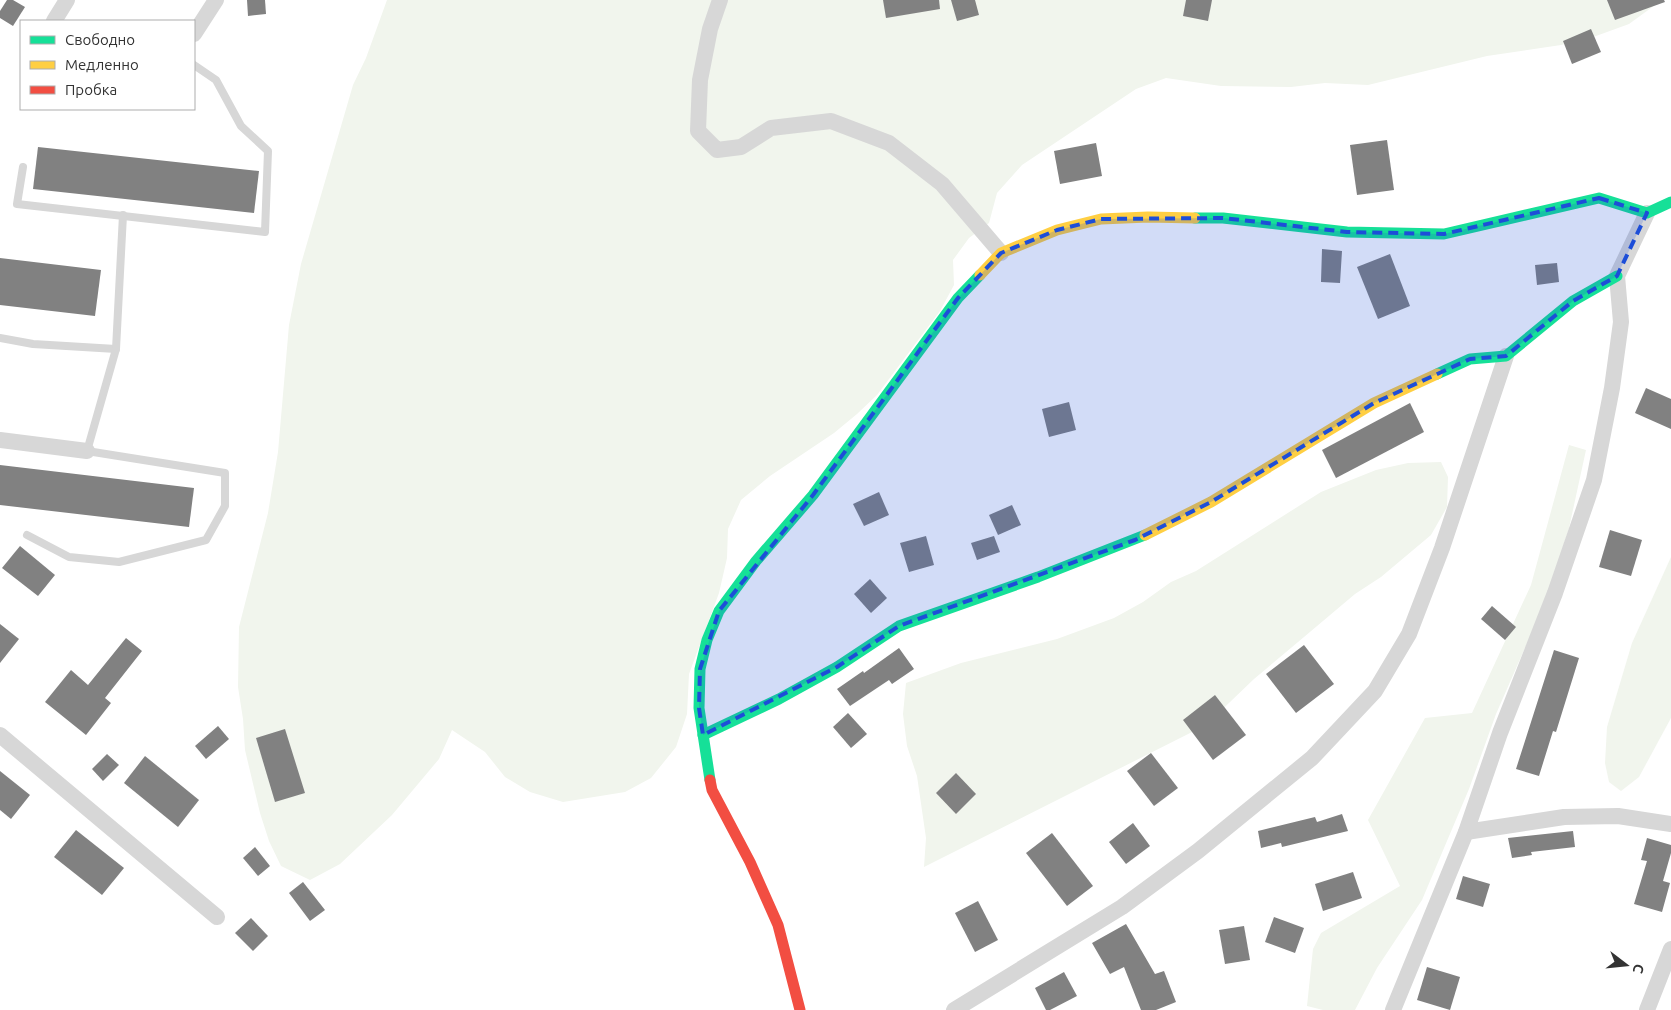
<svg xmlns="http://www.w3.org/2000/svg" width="1671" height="1010" font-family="Ubuntu,sans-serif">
<rect width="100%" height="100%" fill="#fff"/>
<!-- green -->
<g fill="#f1f5ed">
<path d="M 387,0 L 1662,0 L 1629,24 L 1596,36 L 1561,45 L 1487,56 L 1368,85 L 1325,83 L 1291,87 L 1221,86 L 1166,78 L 1136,89 L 1022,165 L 997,193 L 989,223 L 969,238 L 953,260 L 954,285 L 940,311 L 877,395 L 857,414 L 834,433 L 770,476 L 741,500 L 728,529 L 727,558 L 719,593 L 689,674 L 687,714 L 676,747 L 651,778 L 625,792 L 563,802 L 530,792 L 505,777 L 485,752 L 452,730 L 439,759 L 392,815 L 340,864 L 310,880 L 281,866 L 269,841 L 260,813 L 245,750 L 243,719 L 238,687 L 239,627 L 268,513 L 278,452 L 289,325 L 301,264 L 353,85 L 366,58 Z"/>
<path d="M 1569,445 L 1586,450 L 1569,528 L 1546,600 L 1496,714 L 1469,789 L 1422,900 L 1377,968 L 1355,1010 L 1323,1010 L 1307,1006 L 1313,949 L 1321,933 L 1400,886 L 1368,820 L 1425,718 L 1472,713 L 1531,585 Z"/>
<path d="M 1441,462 L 1448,477 L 1447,507 L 1431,535 L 1381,577 L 1355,594 L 1304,637 L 1254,679 L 1206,725 L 924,867 L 926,838 L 917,776 L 907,746 L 903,714 L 906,683 L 961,663 L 1057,639 L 1114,618 L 1143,602 L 1171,582 L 1196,571 L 1321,492 L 1376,470 L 1408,463 Z"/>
<path d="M 1671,557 L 1671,718 L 1639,777 L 1621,791 L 1609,782 L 1605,763 L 1607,727 L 1632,643 Z"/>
</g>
<!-- building -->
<g fill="#818181">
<path d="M 7,0 L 13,0 L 25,7 L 13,26 L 0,18 L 0,11 Z"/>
<path d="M 247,0 L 265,0 L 266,14 L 248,16 Z"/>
<path d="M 883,0 L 939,0 L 940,9 L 886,18 Z"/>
<path d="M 951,0 L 975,0 L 979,15 L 957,21 Z"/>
<path d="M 1186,0 L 1212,0 L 1208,21 L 1183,16 Z"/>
<path d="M 1607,0 L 1664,0 L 1665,2 L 1615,20 Z"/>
<path d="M 1591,29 L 1601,52 L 1572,64 L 1563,41 Z"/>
<path d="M 1387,140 L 1394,190 L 1357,195 L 1350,145 Z"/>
<path d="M 1096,143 L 1102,176 L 1060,184 L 1054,151 Z"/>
<path d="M 38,147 L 259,171 L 254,213 L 33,189 Z"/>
<path d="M 1322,249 L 1342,251 L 1340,283 L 1321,282 Z"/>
<path d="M 1390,254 L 1410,306 L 1378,319 L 1357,267 Z"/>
<path d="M 0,258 L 101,270 L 95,316 L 0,305 Z"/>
<path d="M 1557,263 L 1559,282 L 1537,285 L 1535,265 Z"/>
<path d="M 1646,388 L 1671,399 L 1671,429 L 1635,413 Z"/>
<path d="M 1069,402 L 1076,430 L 1049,437 L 1042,409 Z"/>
<path d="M 1410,403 L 1424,432 L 1336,478 L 1322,450 Z"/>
<path d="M 0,465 L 194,488 L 189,527 L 0,505 Z"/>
<path d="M 879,492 L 889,515 L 864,526 L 853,504 Z"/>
<path d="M 1012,505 L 1021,525 L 998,535 L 989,515 Z"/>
<path d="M 1610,530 L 1642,540 L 1631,576 L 1599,567 Z"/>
<path d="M 926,536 L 934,565 L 909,572 L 900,543 Z"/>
<path d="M 994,536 L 1000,552 L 977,560 L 971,543 Z"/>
<path d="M 20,546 L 55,575 L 38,596 L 2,568 Z"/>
<path d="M 870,579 L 887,598 L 871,613 L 854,594 Z"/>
<path d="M 1492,606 L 1516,627 L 1505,640 L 1481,619 Z"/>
<path d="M 0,624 L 19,639 L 0,663 Z"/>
<path d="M 126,638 L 142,651 L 105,698 L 111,703 L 86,735 L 45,702 L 71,670 L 88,685 Z"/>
<path d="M 1304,645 L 1334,684 L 1296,713 L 1266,674 Z"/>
<path d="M 899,648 L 914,669 L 892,684 L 889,680 L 850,706 L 837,689 L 863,671 L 864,673 Z"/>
<path d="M 1554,650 L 1579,658 L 1556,732 L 1553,731 L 1539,776 L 1516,769 Z"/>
<path d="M 1215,695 L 1246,735 L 1213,760 L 1183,720 Z"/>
<path d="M 848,713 L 867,734 L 851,748 L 833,727 Z"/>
<path d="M 218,726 L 229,739 L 206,759 L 195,746 Z"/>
<path d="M 285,729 L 305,793 L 275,802 L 256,738 Z"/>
<path d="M 1151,753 L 1178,788 L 1154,806 L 1127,771 Z"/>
<path d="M 107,754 L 119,765 L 103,781 L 92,769 Z"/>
<path d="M 145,756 L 199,800 L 178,827 L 124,783 Z"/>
<path d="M 0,771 L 30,795 L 11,819 L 0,810 Z"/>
<path d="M 956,773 L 976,794 L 956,814 L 936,793 Z"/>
<path d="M 1342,814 L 1348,831 L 1282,847 L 1281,843 L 1261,848 L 1258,831 L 1315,817 L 1317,822 Z"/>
<path d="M 1133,823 L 1150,846 L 1126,864 L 1109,842 Z"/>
<path d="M 76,830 L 124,868 L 102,895 L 54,857 Z"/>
<path d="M 1573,831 L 1575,847 L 1531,852 L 1532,855 L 1512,858 L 1508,838 Z"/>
<path d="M 1052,833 L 1093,886 L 1067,906 L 1026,853 Z"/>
<path d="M 1647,838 L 1671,845 L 1671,853 L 1663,881 L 1670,883 L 1662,912 L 1634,904 L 1647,861 L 1641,860 Z"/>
<path d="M 255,847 L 270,866 L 258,876 L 243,858 Z"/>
<path d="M 1353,872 L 1362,898 L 1323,911 L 1315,884 Z"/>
<path d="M 1463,876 L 1490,884 L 1483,907 L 1456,899 Z"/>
<path d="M 303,882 L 325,910 L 310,921 L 289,893 Z"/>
<path d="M 978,901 L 998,940 L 975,952 L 955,913 Z"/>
<path d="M 1274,917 L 1304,928 L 1295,953 L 1265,942 Z"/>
<path d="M 251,918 L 268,936 L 253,951 L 235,933 Z"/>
<path d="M 1126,924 L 1155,974 L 1164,971 L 1176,1002 L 1156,1010 L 1141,1010 L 1124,967 L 1110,974 L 1092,943 Z"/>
<path d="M 1244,926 L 1250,960 L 1225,964 L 1219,930 Z"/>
<path d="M 1427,967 L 1460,977 L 1450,1010 L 1417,1000 Z"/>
<path d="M 1064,972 L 1077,996 L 1050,1010 L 1046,1010 L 1035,988 Z"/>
</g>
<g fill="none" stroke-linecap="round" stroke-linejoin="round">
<!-- lane -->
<g stroke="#d7d7d7" stroke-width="8">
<path d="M 23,167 L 17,204 L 265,232 L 268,151 L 241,126 L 216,80 L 194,65"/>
<path d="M 0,338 L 33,344 L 116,349"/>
<path d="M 27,535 L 69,557 L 119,562 L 206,540 L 225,506 L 225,473 L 87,451 L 116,349 L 123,215"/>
</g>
<!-- street -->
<g stroke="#d7d7d7" stroke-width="16">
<path d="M 720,0 L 710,29 L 700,80 L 698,131 L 717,150 L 741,147 L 771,128 L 831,121 L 889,143 L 942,184 L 1001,253"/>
<path d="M 54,21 L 67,0"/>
<path d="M 194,34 L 216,0"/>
<path d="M 0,440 L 87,451"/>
<path d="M 0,735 L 217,917"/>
<path d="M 1466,832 L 1564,817 L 1618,816 L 1671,824"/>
<path d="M 954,1010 L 1122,907 L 1198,851 L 1312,758 L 1375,691 L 1409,634 L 1442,548 L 1506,356"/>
<path d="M 1393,1010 L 1466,832 L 1500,733 L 1555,593 L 1594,480 L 1612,388 L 1621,322 L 1617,276 L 1647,213"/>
<path d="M 1647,1010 L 1671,949"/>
</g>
<!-- fast -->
<g stroke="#16e098" stroke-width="11">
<path d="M 1195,218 L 1223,218 L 1347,232 L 1444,234 L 1599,198 L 1647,213 L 1671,202"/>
<path d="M 1437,374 L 1470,359 L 1506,356 L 1573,301 L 1617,276"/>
<path d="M 703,735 L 779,699 L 837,667 L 899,626 L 1038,577 L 1145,535"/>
<path d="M 710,780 L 699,708 L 700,669 L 707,640 L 719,611 L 756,561 L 813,495 L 958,298 L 980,275"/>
</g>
<!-- slow -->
<g stroke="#ffcf43" stroke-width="11">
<path d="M 980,275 L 1001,253 L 1057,230 L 1101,219 L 1148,217 L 1195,218"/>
<path d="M 1145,535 L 1211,502 L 1374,403 L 1437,374"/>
</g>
<!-- jam -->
<path stroke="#f24e42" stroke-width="11" d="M 710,780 L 712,790 L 750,862 L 778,925 L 800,1010"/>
</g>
<!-- marked area -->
<path fill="#1d4ed8" fill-opacity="0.2" stroke="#1d4ed8" stroke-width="4" stroke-dasharray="10 6" stroke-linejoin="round" d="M 1599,198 L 1647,213 L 1617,276 L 1573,301 L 1506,356 L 1470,359 L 1374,403 L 1211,502 L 1135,540 L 899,626 L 837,667 L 703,735 L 699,708 L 700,669 L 719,611 L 813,495 L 958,298 L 1001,253 L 1057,230 L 1101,219 L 1223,218 L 1347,232 L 1444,234 Z"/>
<!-- legend -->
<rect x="20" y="20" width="175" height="90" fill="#ffffff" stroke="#adadad"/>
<rect x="30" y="36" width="25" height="8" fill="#16e098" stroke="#adadad"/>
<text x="65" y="45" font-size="15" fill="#333333">Свободно</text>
<rect x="30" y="61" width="25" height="8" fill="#ffcf43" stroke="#adadad"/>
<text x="65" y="70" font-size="15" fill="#333333">Медленно</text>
<rect x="30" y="86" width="25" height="8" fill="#f24e42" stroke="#adadad"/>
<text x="65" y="95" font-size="15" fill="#333333">Пробка</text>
<!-- north arrow -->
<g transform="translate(1626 965) rotate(106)" stroke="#ffffff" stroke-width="4" paint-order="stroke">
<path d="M0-4L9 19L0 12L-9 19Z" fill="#333333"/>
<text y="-8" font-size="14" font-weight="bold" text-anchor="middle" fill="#333333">С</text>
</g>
</svg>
